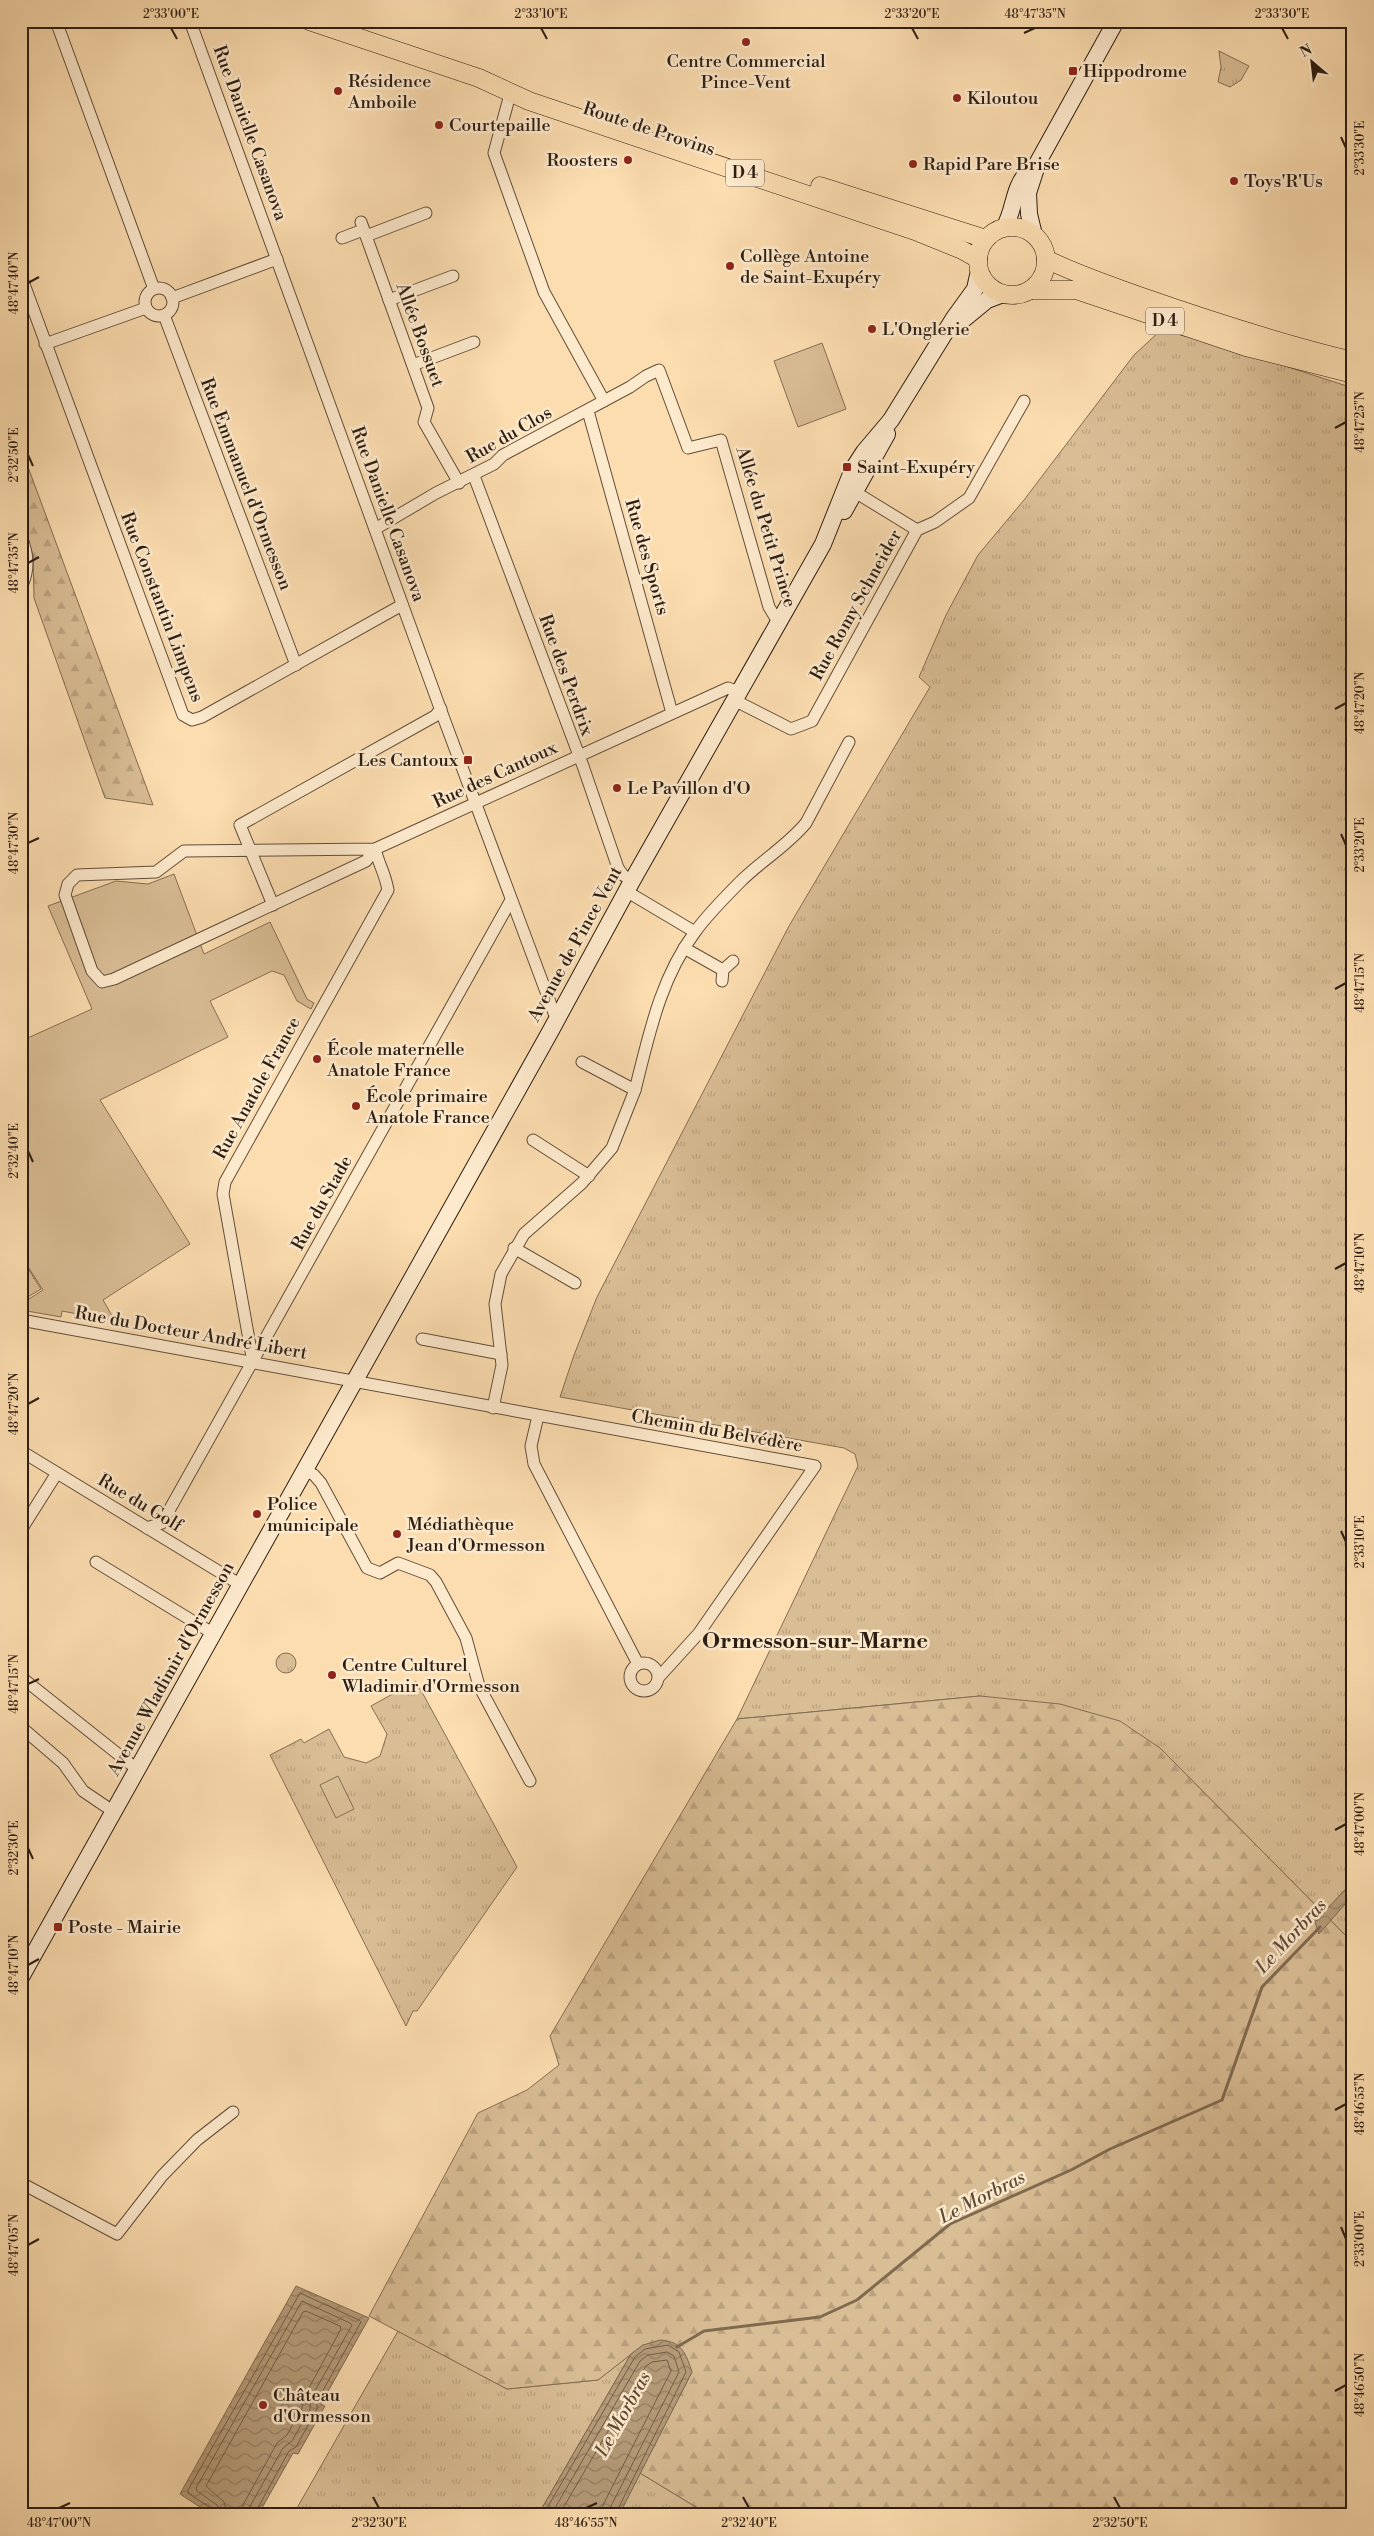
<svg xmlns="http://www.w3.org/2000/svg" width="1374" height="2536" font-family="'Libre Bodoni',serif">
<defs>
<pattern id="grass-tufts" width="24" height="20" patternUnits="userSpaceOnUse" patternTransform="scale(1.25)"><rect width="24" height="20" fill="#d9bd95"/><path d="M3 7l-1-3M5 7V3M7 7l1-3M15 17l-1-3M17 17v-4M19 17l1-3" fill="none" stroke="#bba27f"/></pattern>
<pattern id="forest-firs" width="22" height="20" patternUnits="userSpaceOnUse" patternTransform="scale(1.25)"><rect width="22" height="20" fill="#d9bd95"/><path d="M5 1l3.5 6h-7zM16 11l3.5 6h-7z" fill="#bba27f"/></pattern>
<pattern id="cemetery-stones" width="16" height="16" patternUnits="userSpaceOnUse" patternTransform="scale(1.25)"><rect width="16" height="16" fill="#d9bd95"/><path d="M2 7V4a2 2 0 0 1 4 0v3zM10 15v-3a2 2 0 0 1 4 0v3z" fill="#bba27f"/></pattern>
<pattern id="water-waves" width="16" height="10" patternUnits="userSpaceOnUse" patternTransform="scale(1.25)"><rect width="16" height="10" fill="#b69c7a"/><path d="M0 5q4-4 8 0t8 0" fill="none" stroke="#947f63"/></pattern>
</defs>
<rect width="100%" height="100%" fill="#fcddb0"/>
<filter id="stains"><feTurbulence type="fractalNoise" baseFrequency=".004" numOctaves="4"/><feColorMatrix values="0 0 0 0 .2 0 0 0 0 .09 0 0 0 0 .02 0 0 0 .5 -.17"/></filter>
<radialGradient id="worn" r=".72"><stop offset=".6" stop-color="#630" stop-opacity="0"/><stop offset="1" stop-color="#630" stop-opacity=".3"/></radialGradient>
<!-- grass -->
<g fill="url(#grass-tufts)" stroke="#836e54">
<path d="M 1219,51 L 1249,66 L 1241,80 L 1230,87 L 1218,82 L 1221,67 Z"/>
<path d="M 1161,330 L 1220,345 L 1353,388 L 1353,1943 L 1160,1748 L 980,1696 L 737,1719 L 858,1466 L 855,1454 L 844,1448 L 560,1397 L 574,1355 L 597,1297 L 789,926 L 930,687 L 919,677 L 946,615 L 978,555 L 1024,500 L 1134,355 Z"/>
<circle cx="286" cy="1663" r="10"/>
<path d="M 416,1681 L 517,1867 L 417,2011 L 413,2011 L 406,2026 L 270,1755 L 301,1739 L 304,1743 L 329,1729 L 344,1757 L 366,1763 L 380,1756 L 387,1734 L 371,1706 Z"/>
<path d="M 398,2331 L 507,2389 L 598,2380 L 631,2354 L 538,2515 L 293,2515 Z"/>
<path d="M 640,2473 L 709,2515 L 619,2515 Z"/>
</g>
<!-- forest -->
<g fill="url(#forest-firs)" stroke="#836e54">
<path d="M 21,448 L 153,805 L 105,798 L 34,598 L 33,555 L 21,522 Z"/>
<path d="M 980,1696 L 1060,1704 L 1120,1721 L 1160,1748 L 1353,1943 L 1353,2515 L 709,2515 L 640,2473 L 692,2372 L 643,2345 L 598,2380 L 507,2389 L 369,2316 L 478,2113 L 527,2090 L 559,2065 L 550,2036 L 737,1719 Z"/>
</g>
<!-- cemetery -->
<path fill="url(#cemetery-stones)" stroke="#836e54" d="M 21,1257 L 41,1289 L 21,1301 Z"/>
<!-- pitch -->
<g fill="#d9bd95" stroke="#836e54">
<path d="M 822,343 L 846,409 L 798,427 L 774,361 Z"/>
<path d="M 174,874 L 204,954 L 270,922 L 307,999 L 314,1003 L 311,1009 L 297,1001 L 284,975 L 272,971 L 210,1001 L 228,1037 L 100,1100 L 190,1244 L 103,1300 L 115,1321 L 62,1311 L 61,1317 L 21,1310 L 21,1304 L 43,1290 L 21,1256 L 21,1041 L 92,1009 L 48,906 L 116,881 L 148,884 Z"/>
<path d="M 338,1776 L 354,1809 L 336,1818 L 320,1785 Z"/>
</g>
<!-- water -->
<g fill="url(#water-waves)" stroke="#7f6a50">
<path d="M 1353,1881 L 1353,1895 L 1319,1934 L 1315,1922 Z"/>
<path d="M 296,2286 L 369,2318 L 321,2404 L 325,2406 L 298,2454 L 293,2453 L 258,2515 L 212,2515 L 180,2494 Z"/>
<path d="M 660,2340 C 681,2341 686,2353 692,2372 L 619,2515 L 538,2515 L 631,2354 L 643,2345 Z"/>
</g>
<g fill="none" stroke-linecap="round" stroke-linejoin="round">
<!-- shore -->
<g stroke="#725d46" stroke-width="1">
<path d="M 214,2515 L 212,2509 L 188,2493 L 188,2490 L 300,2293 L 359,2320 L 361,2322 L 317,2401 L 317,2409 L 296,2447 L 289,2451 L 254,2515"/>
<path d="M 220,2515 L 217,2505 L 197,2491 L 196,2488 L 302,2301 L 350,2323 L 352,2325 L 311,2398 L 310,2409 L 292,2441 L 283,2448 L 249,2508 L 248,2515"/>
<path d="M 228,2515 L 224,2502 L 206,2486 L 303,2312 L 306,2311 L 340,2326 L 341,2329 L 305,2395 L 302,2408 L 287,2435 L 277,2443 L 243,2505 L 241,2515"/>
<path d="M 543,2515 L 635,2357 L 645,2349 L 668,2345 L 679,2352 L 686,2372 L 615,2515"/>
<path d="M 551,2515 L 640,2361 L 648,2355 L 667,2352 L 674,2356 L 679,2372 L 610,2508 L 609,2515"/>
<path d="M 559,2515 L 646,2366 L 652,2362 L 667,2360 L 671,2371 L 603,2505 L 601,2515"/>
</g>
<!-- stream -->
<path stroke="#7f6a50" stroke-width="3" d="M 677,2347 L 704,2331 L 820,2317 L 857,2300 L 950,2224 L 1071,2170 L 1110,2149 L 1222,2100 L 1262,1987 L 1320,1927"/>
<!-- street casing -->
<g stroke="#614e3a" stroke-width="13">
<g id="street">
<path d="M 56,21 L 154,289"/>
<path d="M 190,21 L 444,719 L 554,1013 L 559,1016"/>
<path d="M 511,91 L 494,153 L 544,292 L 604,401"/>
<path d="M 361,222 L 428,408 L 424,422 L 459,483"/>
<path d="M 366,236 L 426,213"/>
<path d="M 342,238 L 363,230"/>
<path d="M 21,276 L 183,715 L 192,720 L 202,717 L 402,605"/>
<circle cx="159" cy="302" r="14"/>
<path d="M 172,298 L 277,259"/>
<path d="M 389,300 L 453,276"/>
<path d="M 164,315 L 296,665"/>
<path d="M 45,344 L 146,308"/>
<path d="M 413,365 L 474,342"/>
<path d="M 588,411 L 672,713"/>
<path d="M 474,476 L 583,766 L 618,868 L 623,875 L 632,881"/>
<path d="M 855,492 L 917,530"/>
<path d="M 375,529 L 436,493 L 494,464 L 503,455 L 630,387 L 646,376 L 659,370 L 688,448 L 721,440 L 769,607 L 778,622"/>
<path d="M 21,536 C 28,554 30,570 21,587"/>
<path d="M 734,700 L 791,729 L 812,721 L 917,530 L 935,522 L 969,498 L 1024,401"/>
<path d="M 375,849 L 366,861 L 114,979 L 102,982 L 92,971 L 65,895 L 68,884 L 77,875 L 156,872 L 184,851 L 375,849 L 728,688 L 739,692"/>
<path d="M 626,891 L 695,932"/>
<path d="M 273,905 L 240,825 L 435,716 L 441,709"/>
<path d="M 684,948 L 723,970"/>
<path d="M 722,981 L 723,970 L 733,961"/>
<path d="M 635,1090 C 649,1035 660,979 695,932 C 708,914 725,897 741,881 C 761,861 787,846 806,823 L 849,742"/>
<path d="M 533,1140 L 589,1176"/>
<path d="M 514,1248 L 575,1283"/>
<path d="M 21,1320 L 815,1466 L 699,1633 L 659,1677"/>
<path d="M 422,1339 L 501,1354"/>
<path d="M 253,1362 L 223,1194 L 225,1182 L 388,890 C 385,873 379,865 375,849"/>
<path d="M 493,1408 L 502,1365 L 495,1304 L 501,1274 L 524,1234 L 582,1183 L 612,1148 L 635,1090 L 582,1062"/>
<path d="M 538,1416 L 531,1446 L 534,1464 L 638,1664"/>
<path d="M 21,1451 L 241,1585"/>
<path d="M 305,1470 L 314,1475 L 321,1483 L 367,1568 L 380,1573 L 398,1563 L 430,1575 L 436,1582 L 466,1638 L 479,1686 L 530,1781"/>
<path d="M 147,1528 L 162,1523 L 511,900"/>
<path d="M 21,1530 L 57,1473"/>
<path d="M 96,1562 L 214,1634"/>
<circle cx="644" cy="1677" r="14"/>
<path d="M 21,1677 L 138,1770"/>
<path d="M 21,1727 L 63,1763 L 83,1791 L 114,1812"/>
<path d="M 21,2183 L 117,2234 L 162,2176 L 197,2140 L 233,2112"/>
</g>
</g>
<!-- secondary casing -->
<g stroke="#2d1e12" stroke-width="18">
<g id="secondary">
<path d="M 1004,228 C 1014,212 1013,189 1026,174"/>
<path d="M 1034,235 L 1029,214 L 1028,193 L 1038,162 L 1116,21"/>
<path d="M 959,323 L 987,300 L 1003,294"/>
<path d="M 844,511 L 887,434"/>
<path d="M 21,1977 L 550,1032 L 632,881 L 823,544 L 853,469 L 864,452 L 891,420 L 954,318 L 975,289 L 979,271"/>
</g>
</g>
<!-- primary casing -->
<g stroke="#2d1e12" stroke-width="19">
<g id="primary">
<path d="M 309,21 L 479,78 L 529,101 L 915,231 L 962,250 L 978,259"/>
<path d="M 820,186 L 986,239"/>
<circle cx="1012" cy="261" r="34"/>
<path d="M 1046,259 C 1078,275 1112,286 1145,298 C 1214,322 1282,344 1353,361"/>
<path d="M 1030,290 L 1076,290 L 1246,347 L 1353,374"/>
</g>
</g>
<!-- street -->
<use href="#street" stroke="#fde9cc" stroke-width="11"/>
<!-- secondary -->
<use href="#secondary" stroke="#fde9cc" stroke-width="16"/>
<!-- primary -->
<use href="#primary" stroke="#fcddb0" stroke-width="18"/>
</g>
<!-- ticks -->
<path fill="none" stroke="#2d1e12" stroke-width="2" d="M 171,28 L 177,39M 541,28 L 547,39M 912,28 L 918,39M 1282,28 L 1288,39M 1024,33 L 1035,28M 1341,137 L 1346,148M 28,283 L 39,277M 1335,428 L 1346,422M 28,455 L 33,466M 28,563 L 39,557M 1335,709 L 1346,703M 1341,834 L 1346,845M 28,843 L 39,838M 1335,989 L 1346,983M 28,1151 L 33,1162M 1335,1269 L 1346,1263M 28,1404 L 39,1398M 1341,1531 L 1346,1542M 28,1684 L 39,1679M 1335,1830 L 1346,1824M 28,1848 L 33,1859M 28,1965 L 39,1959M 1335,2110 L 1346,2104M 1341,2227 L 1346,2239M 28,2245 L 39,2239M 1335,2391 L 1346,2385M 373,2497 L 379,2508M 743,2497 L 749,2508M 1114,2497 L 1120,2508M 59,2508 L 70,2503M 586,2508 L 597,2503"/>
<!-- markers -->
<g fill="#8f2418" stroke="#fde9cc" stroke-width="2">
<circle cx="746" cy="42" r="5"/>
<rect x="1068" y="66" width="10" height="10" rx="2.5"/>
<circle cx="338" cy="91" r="5"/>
<circle cx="957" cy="98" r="5"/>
<circle cx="439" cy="125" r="5"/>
<circle cx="628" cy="160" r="5"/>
<circle cx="913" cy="164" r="5"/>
<circle cx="1234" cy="181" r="5"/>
<circle cx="730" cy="266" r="5"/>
<circle cx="872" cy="329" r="5"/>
<rect x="842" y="462" width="10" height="10" rx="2.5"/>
<rect x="463" y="755" width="10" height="10" rx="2.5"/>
<circle cx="617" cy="788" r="5"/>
<circle cx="317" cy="1059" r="5"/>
<circle cx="356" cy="1106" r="5"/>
<circle cx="257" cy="1514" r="5"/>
<circle cx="397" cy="1534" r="5"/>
<circle cx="332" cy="1675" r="5"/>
<rect x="53" y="1922" width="10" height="10" rx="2.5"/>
<circle cx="263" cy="2405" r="5"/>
</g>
<g text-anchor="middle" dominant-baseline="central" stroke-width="5" stroke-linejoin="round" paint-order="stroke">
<!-- shield labels -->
<g fill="#fde9cc" stroke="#6b5b4a" stroke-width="1">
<rect x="726" y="159.5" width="38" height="27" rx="4"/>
<rect x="1146" y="307.5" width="38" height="27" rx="4"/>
</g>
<g font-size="16" font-weight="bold" fill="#2d1e12">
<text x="745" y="173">D 4</text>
<text x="1165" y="321">D 4</text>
</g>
<!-- poi labels -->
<g font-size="18" fill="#2d1e12" stroke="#fde9cc" text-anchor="start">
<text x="746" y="61" text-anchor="middle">Centre Commercial<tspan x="746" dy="21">Pince-Vent</tspan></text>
<text x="1083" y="71">Hippodrome</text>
<text x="348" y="81">Résidence<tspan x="348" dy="21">Amboile</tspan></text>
<text x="967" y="98">Kiloutou</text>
<text x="449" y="125">Courtepaille</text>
<text x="618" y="160" text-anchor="end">Roosters</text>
<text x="923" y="164">Rapid Pare Brise</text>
<text x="1244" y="181">Toys'R'Us</text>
<text x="740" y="256">Collège Antoine<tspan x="740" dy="21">de Saint-Exupéry</tspan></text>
<text x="882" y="329">L'Onglerie</text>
<text x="857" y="467">Saint-Exupéry</text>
<text x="458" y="760" text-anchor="end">Les Cantoux</text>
<text x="627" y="788">Le Pavillon d'O</text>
<text x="327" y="1049">École maternelle<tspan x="327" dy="21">Anatole France</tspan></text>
<text x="366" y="1096">École primaire<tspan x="366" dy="21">Anatole France</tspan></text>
<text x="267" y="1504">Police<tspan x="267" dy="21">municipale</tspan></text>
<text x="407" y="1524">Médiathèque<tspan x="407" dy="21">Jean d'Ormesson</tspan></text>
<text x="342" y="1665">Centre Culturel<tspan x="342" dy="21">Wladimir d'Ormesson</tspan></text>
<text x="68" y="1927">Poste - Mairie</text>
<text x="273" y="2395">Château<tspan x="273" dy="21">d'Ormesson</tspan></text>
</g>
<!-- street labels -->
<g font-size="18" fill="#2d1e12" stroke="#fde9cc">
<text transform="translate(649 129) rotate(18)">Route de Provins</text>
<text transform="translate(250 133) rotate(70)">Rue Danielle Casanova</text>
<text transform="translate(420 335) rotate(70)">Allée Bossuet</text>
<text transform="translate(509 435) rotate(-30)">Rue du Clos</text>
<text transform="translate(246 484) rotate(69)">Rue Emmanuel d'Ormesson</text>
<text transform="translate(388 514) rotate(70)">Rue Danielle Casanova</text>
<text transform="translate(766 527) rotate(73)">Allée du Petit Prince</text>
<text transform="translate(647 557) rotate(74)">Rue des Sports</text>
<text transform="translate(856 605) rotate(-61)">Rue Romy Schneider</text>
<text transform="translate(162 607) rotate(69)">Rue Constantin Limpens</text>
<text transform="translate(566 675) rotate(70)">Rue des Perdrix</text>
<text transform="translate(495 775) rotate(-25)">Rue des Cantoux</text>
<text transform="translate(575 944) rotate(-61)">Avenue de Pince Vent</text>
<text transform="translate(257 1088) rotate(-61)">Rue Anatole France</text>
<text transform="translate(322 1203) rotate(-61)">Rue du Stade</text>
<text transform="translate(191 1333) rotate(10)">Rue du Docteur André Libert</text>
<text transform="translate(717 1431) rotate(10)">Chemin du Belvédère</text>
<text transform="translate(140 1503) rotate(31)">Rue du Golf</text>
<text transform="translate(171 1669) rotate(-61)">Avenue Wladimir d'Ormesson</text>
</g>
<!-- water labels -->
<g font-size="19" font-style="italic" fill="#5d4a36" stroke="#fde9cc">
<text transform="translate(1291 1936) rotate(-47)">Le Morbras</text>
<text transform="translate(982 2197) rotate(-27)">Le Morbras</text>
<text transform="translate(623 2414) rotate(-61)">Le Morbras</text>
</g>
<!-- district labels -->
<g font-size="22" font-weight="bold" fill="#2d1e12" stroke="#fde9cc">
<text x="815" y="1641">Ormesson-sur-Marne</text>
</g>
</g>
<!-- margin -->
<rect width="1374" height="2536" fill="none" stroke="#fcddb0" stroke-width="55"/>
<!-- north arrow -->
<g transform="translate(1312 62) rotate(332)" stroke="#fde9cc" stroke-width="4" paint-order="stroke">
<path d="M0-4L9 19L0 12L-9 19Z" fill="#2d1e12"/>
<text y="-8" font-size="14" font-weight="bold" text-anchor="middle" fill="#2d1e12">N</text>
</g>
<rect x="28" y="28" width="1318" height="2480" fill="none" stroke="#2d1e12" stroke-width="2"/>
<g font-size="12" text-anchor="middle" fill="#2d1e12">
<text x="171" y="18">2°33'00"E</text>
<text x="541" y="18">2°33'10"E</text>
<text x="912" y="18">2°33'20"E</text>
<text x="1035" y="18">48°47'35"N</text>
<text x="1282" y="18">2°33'30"E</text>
<text transform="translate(1360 148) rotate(-90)" y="4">2°33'30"E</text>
<text transform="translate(14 283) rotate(-90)" y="4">48°47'40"N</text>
<text transform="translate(1360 422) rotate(-90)" y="4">48°47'25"N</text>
<text transform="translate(14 455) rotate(-90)" y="4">2°32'50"E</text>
<text transform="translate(14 563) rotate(-90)" y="4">48°47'35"N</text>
<text transform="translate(1360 703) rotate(-90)" y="4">48°47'20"N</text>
<text transform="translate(14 843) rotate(-90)" y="4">48°47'30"N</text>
<text transform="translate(1360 845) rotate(-90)" y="4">2°33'20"E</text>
<text transform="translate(1360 983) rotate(-90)" y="4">48°47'15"N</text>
<text transform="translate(14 1151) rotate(-90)" y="4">2°32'40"E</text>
<text transform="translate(1360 1263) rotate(-90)" y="4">48°47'10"N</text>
<text transform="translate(14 1404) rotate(-90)" y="4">48°47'20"N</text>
<text transform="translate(1360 1542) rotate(-90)" y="4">2°33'10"E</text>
<text transform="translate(14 1684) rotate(-90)" y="4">48°47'15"N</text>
<text transform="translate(1360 1824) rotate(-90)" y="4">48°47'00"N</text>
<text transform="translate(14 1848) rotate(-90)" y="4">2°32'30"E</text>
<text transform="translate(14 1965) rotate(-90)" y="4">48°47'10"N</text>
<text transform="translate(1360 2104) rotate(-90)" y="4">48°46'55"N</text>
<text transform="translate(1360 2239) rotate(-90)" y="4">2°33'00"E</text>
<text transform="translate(14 2245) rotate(-90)" y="4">48°47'05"N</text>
<text transform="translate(1360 2385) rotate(-90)" y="4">48°46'50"N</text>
<text x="59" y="2527">48°47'00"N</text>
<text x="379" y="2527">2°32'30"E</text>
<text x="586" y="2527">48°46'55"N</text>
<text x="749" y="2527">2°32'40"E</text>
<text x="1120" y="2527">2°32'50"E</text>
</g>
<rect width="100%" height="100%" filter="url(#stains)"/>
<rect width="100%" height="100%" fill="url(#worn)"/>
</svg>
